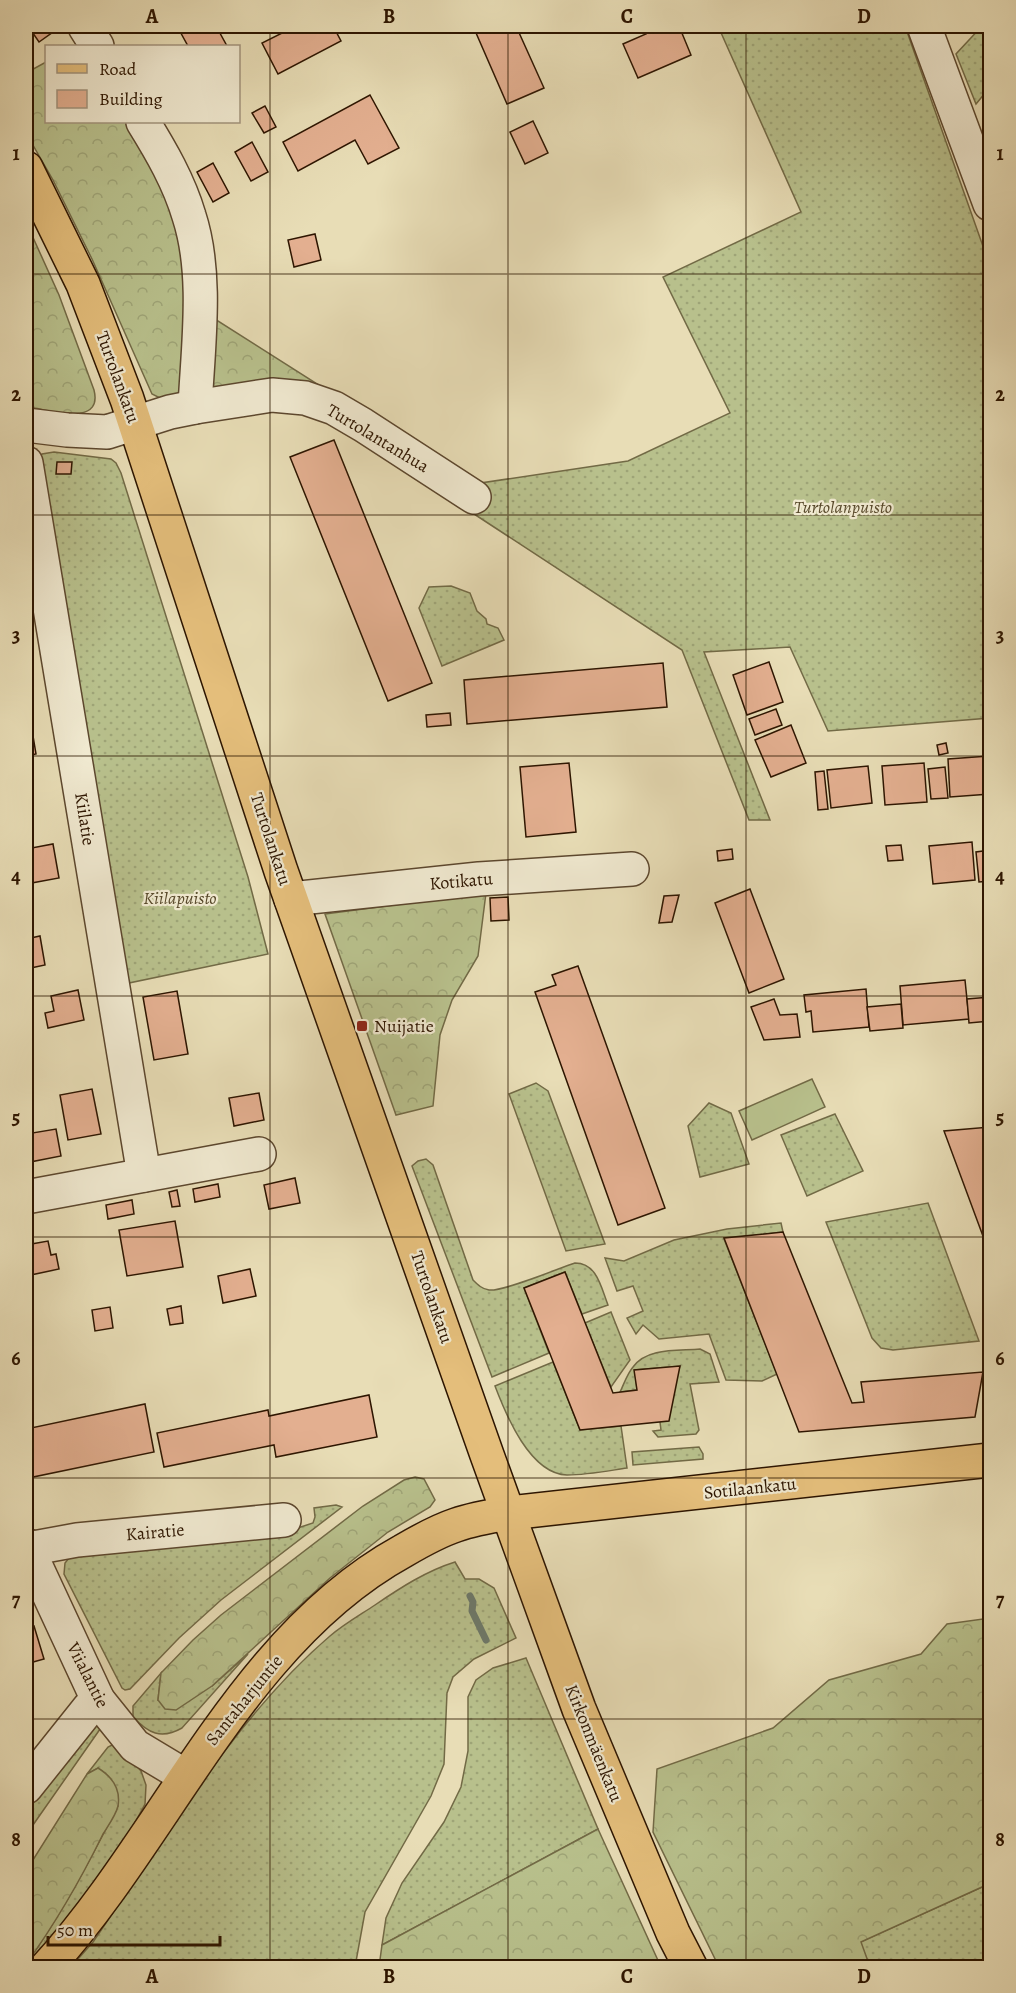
<svg xmlns="http://www.w3.org/2000/svg" width="1016" height="1993" font-family="Alegreya,serif">
<defs>
<pattern id="grass-dots" width="8" height="8" patternUnits="userSpaceOnUse" patternTransform="scale(1.5)"><rect width="8" height="8" fill="#b8c08c"/><path d="M2 2h.1M6 6h.1" fill="none" stroke="#9ea477" stroke-width="1.8" stroke-linecap="round"/></pattern>
<pattern id="forest-crowns" width="20" height="18" patternUnits="userSpaceOnUse" patternTransform="scale(1.5)"><rect width="20" height="18" fill="#b8c08c"/><path d="M2 6a3 3 0 1 1 6 0M12 15a3 3 0 1 1 6 0" fill="none" stroke="#9ea477"/></pattern>
</defs>
<rect width="100%" height="100%" fill="#e8ddb6"/>
<filter id="stains"><feTurbulence type="fractalNoise" baseFrequency=".00333" numOctaves="4"/><feColorMatrix values="0 0 0 0 .2 0 0 0 0 .09 0 0 0 0 .02 0 0 0 .5 -.17"/></filter>
<radialGradient id="worn" r=".72"><stop offset=".6" stop-color="#630" stop-opacity="0"/><stop offset="1" stop-color="#630" stop-opacity=".3"/></radialGradient>
<!-- grass -->
<g fill="url(#grass-dots)" stroke="#726a46" stroke-width="1.5">
<path d="M 718,26 L 905,26 L 990,266 L 990,718 L 828,731 L 790,647 L 704,652 L 770,820 L 749,820 L 682,650 L 471,512 L 474,484 L 628,461 L 730,413 L 663,277 L 801,212 Z"/>
<path d="M 982,26 L 990,26 L 990,87 L 976,104 L 956,54 Z"/>
<path d="M 54,452 L 111,459 L 116,463 L 121,473 L 248,877 L 268,954 L 124,984 L 36,463 L 42,454 Z"/>
<path d="M 451,586 L 470,593 L 477,611 L 486,619 L 487,624 L 498,628 L 504,640 L 442,666 L 419,608 L 429,587 Z"/>
<path d="M 536,1083 L 548,1091 L 605,1244 L 566,1251 L 509,1094 Z"/>
<path d="M 709,1103 L 731,1113 L 749,1164 L 700,1177 L 688,1126 Z"/>
<path d="M 835,1114 L 863,1171 L 807,1196 L 781,1135 Z"/>
<path d="M 426,1159 L 433,1165 L 473,1280 C 478,1285 482,1289 489,1290 C 503,1292 559,1268 575,1263 C 597,1263 601,1287 608,1305 L 582,1314 L 565,1272 L 524,1288 L 549,1353 L 492,1377 L 412,1166 L 418,1161 Z"/>
<path d="M 928,1203 L 979,1341 L 893,1350 L 881,1348 L 872,1338 L 826,1222 Z"/>
<path d="M 781,1223 L 783,1232 L 724,1239 L 777,1374 L 762,1381 L 726,1380 L 709,1334 L 659,1339 L 643,1325 L 636,1334 L 627,1318 L 643,1311 L 633,1286 L 617,1291 L 605,1258 L 624,1261 L 674,1240 L 727,1229 Z"/>
<path d="M 611,1312 L 630,1360 L 611,1387 L 585,1323 Z"/>
<path d="M 700,1349 L 710,1354 L 719,1382 L 690,1384 L 699,1430 L 696,1434 L 658,1437 L 653,1431 L 661,1430 L 660,1422 L 680,1366 L 635,1370 L 637,1390 L 620,1392 C 624,1384 627,1374 633,1367 C 647,1347 679,1351 700,1349 Z"/>
<path d="M 553,1362 L 580,1430 L 621,1426 L 627,1468 C 607,1471 587,1475 567,1475 C 530,1474 506,1415 495,1386 Z"/>
<path d="M 699,1447 L 703,1454 L 703,1459 L 633,1465 L 632,1452 Z"/>
<path d="M 336,1505 L 342,1507 L 221,1600 L 179,1638 L 130,1689 L 125,1690 L 122,1688 L 64,1574 L 65,1563 L 69,1558 L 81,1553 L 276,1535 L 313,1523 L 315,1517 L 314,1508 Z"/>
<path d="M 455,1562 L 465,1579 L 479,1579 L 494,1588 L 516,1638 L 474,1659 L 453,1677 L 447,1693 L 444,1764 L 431,1796 L 365,1912 L 355,1967 L 70,1968 L 93,1942 C 164,1840 235,1717 330,1636 C 344,1624 360,1615 375,1605 C 400,1588 426,1571 455,1562 Z"/>
<path d="M 248,1654 L 182,1728 C 161,1740 148,1733 133,1717 L 133,1706 L 161,1673 L 158,1700 L 212,1686 Z"/>
<path d="M 526,1658 L 598,1829 L 382,1945 L 386,1918 L 402,1883 L 444,1822 L 461,1787 L 468,1751 L 468,1697 L 476,1680 L 493,1668 Z"/>
<path d="M 105,1722 L 26,1835 L 26,1801 L 84,1723 Z"/>
<path d="M 114,1744 L 120,1746 L 141,1771 L 146,1785 L 145,1804 L 132,1828 L 89,1894 L 31,1967 L 26,1968 L 26,1964 C 61,1915 90,1860 118,1806 L 98,1768 L 87,1774 L 108,1747 Z"/>
<path d="M 990,1884 L 990,1967 L 870,1967 L 860,1942 L 982,1887 Z"/>
</g>
<!-- forest -->
<g fill="url(#forest-crowns)" stroke="#726a46" stroke-width="1.5">
<path d="M 46,62 L 46,122 L 152,122 L 210,316 L 333,394 L 160,398 L 152,394 L 92,259 L 53,180 L 26,133 L 26,73 Z"/>
<path d="M 26,222 L 59,295 L 94,390 C 103,426 53,411 34,408 L 26,388 Z"/>
<path d="M 486,893 L 478,956 L 452,1000 L 440,1035 L 433,1106 L 396,1115 L 325,914 Z"/>
<path d="M 415,1477 L 424,1479 L 435,1500 L 430,1507 L 388,1532 L 330,1578 L 212,1686 L 176,1710 L 165,1709 L 158,1700 L 161,1673 L 193,1640 L 221,1615 L 363,1506 L 404,1480 Z"/>
<path d="M 990,1618 L 990,1884 L 982,1887 L 861,1942 L 870,1967 L 719,1967 L 653,1832 L 657,1769 L 773,1728 L 829,1680 L 921,1654 L 947,1624 Z"/>
<path d="M 98,1768 C 111,1776 121,1788 118,1806 C 116,1815 108,1826 103,1834 C 81,1879 55,1924 26,1964 L 26,1871 L 87,1774 Z"/>
<path d="M 598,1829 L 661,1967 L 379,1967 L 382,1945 Z"/>
</g>
<!-- pitch -->
<path fill="#b8c08c" stroke="#726a46" stroke-width="1.5" d="M 812,1079 L 825,1107 L 752,1140 L 739,1111 Z"/>
<g fill="none" stroke-linecap="round" stroke-linejoin="round">
<!-- stream -->
<path stroke="#6d796a" stroke-width="7" d="M 470,1596 L 473,1602 L 472,1611 L 486,1640"/>
</g>
<!-- building -->
<g fill="#e3af90" stroke="#2d1500" stroke-width="1.5">
<path d="M 28,26 L 48,26 L 53,32 L 39,42 Z"/>
<path d="M 177,26 L 216,26 L 227,46 L 188,46 Z"/>
<path d="M 296,26 L 333,26 L 341,41 L 278,74 L 262,43 Z"/>
<path d="M 473,26 L 516,26 L 544,88 L 507,104 Z"/>
<path d="M 642,26 L 679,26 L 691,55 L 638,78 L 623,44 L 646,34 Z"/>
<path d="M 370,95 L 399,148 L 368,164 L 355,140 L 298,171 L 283,142 Z"/>
<path d="M 265,106 L 276,127 L 264,133 L 252,113 Z"/>
<path d="M 533,121 L 548,153 L 525,164 L 510,132 Z"/>
<path d="M 252,142 L 268,172 L 251,181 L 235,152 Z"/>
<path d="M 213,163 L 229,193 L 213,202 L 197,172 Z"/>
<path d="M 315,234 L 321,260 L 294,267 L 288,240 Z"/>
<path d="M 334,440 L 432,683 L 388,701 L 290,457 Z"/>
<path d="M 57,462 L 72,462 L 71,474 L 56,474 Z"/>
<path d="M 769,662 L 783,702 L 747,715 L 733,675 Z"/>
<path d="M 663,663 L 667,707 L 467,724 L 464,680 Z"/>
<path d="M 776,709 L 782,725 L 755,735 L 749,719 Z"/>
<path d="M 450,713 L 451,725 L 427,727 L 426,715 Z"/>
<path d="M 31,724 L 36,754 L 26,756 L 26,725 Z"/>
<path d="M 791,725 L 806,763 L 771,777 L 755,740 Z"/>
<path d="M 946,743 L 948,753 L 939,755 L 937,745 Z"/>
<path d="M 989,756 L 990,794 L 950,797 L 948,759 Z"/>
<path d="M 569,763 L 576,832 L 526,837 L 520,767 Z"/>
<path d="M 924,763 L 927,802 L 885,805 L 882,766 Z"/>
<path d="M 868,766 L 872,803 L 831,808 L 827,770 Z"/>
<path d="M 945,767 L 948,798 L 931,799 L 928,769 Z"/>
<path d="M 824,771 L 828,809 L 818,810 L 815,772 Z"/>
<path d="M 972,842 L 975,880 L 933,884 L 929,846 Z"/>
<path d="M 53,844 L 59,878 L 26,884 L 26,849 Z"/>
<path d="M 901,845 L 903,860 L 888,861 L 886,846 Z"/>
<path d="M 732,849 L 733,859 L 718,861 L 717,851 Z"/>
<path d="M 990,850 L 990,881 L 979,882 L 976,852 Z"/>
<path d="M 750,889 L 784,979 L 749,993 L 715,903 Z"/>
<path d="M 679,895 L 672,922 L 659,923 L 664,896 Z"/>
<path d="M 508,897 L 509,920 L 491,921 L 490,898 Z"/>
<path d="M 40,936 L 45,965 L 26,969 L 26,939 Z"/>
<path d="M 578,966 L 665,1208 L 618,1225 L 535,992 L 556,985 L 552,975 Z"/>
<path d="M 965,980 L 969,1019 L 903,1025 L 900,986 Z"/>
<path d="M 866,989 L 869,1027 L 813,1032 L 811,1011 L 806,1012 L 804,995 Z"/>
<path d="M 78,990 L 84,1020 L 48,1028 L 45,1013 L 54,1011 L 51,996 Z"/>
<path d="M 177,991 L 188,1054 L 154,1060 L 143,997 Z"/>
<path d="M 990,997 L 990,1021 L 969,1023 L 967,999 Z"/>
<path d="M 774,999 L 780,1015 L 797,1014 L 800,1037 L 764,1040 L 751,1007 Z"/>
<path d="M 901,1004 L 903,1028 L 870,1031 L 867,1007 Z"/>
<path d="M 92,1089 L 101,1134 L 68,1140 L 60,1095 Z"/>
<path d="M 259,1093 L 264,1120 L 234,1126 L 229,1098 Z"/>
<path d="M 990,1127 L 990,1255 L 944,1131 Z"/>
<path d="M 56,1129 L 61,1156 L 30,1162 L 26,1134 Z"/>
<path d="M 295,1178 L 300,1203 L 269,1209 L 264,1185 Z"/>
<path d="M 218,1184 L 220,1197 L 195,1202 L 193,1189 Z"/>
<path d="M 177,1190 L 180,1206 L 172,1207 L 169,1192 Z"/>
<path d="M 132,1200 L 134,1214 L 108,1219 L 106,1205 Z"/>
<path d="M 175,1221 L 183,1267 L 127,1276 L 119,1230 Z"/>
<path d="M 783,1232 L 852,1403 L 864,1402 L 861,1382 L 983,1372 L 975,1417 L 799,1432 L 724,1238 Z"/>
<path d="M 48,1241 L 51,1255 L 56,1254 L 59,1269 L 26,1276 L 26,1245 Z"/>
<path d="M 250,1269 L 256,1296 L 223,1303 L 218,1276 Z"/>
<path d="M 565,1272 L 613,1393 L 637,1390 L 634,1370 L 680,1366 L 669,1421 L 580,1430 L 524,1288 Z"/>
<path d="M 181,1306 L 183,1323 L 170,1325 L 167,1309 Z"/>
<path d="M 110,1307 L 113,1328 L 95,1331 L 92,1310 Z"/>
<path d="M 369,1395 L 377,1437 L 276,1457 L 274,1445 L 164,1467 L 157,1433 L 268,1410 L 269,1416 Z"/>
<path d="M 145,1404 L 154,1452 L 33,1477 L 26,1442 L 26,1429 Z"/>
<path d="M 34,1626 L 44,1659 L 26,1664 L 26,1629 Z"/>
</g>
<g fill="none" stroke-linecap="round" stroke-linejoin="round">
<!-- minor casing -->
<g stroke="#5c472e" stroke-width="36">
<g id="minor">
<path d="M 924,26 L 990,204"/>
<path d="M 85,27 L 97,46"/>
<path d="M 143,122 C 161,151 179,182 189,216 C 208,274 198,346 195,407"/>
<path d="M 26,425 L 67,430 L 107,432 L 170,412 L 195,407 L 272,395 L 305,398 L 334,408 L 363,425 L 474,497"/>
<path d="M 26,463 L 144,1175"/>
<path d="M 291,899 L 479,879 L 632,869"/>
<path d="M 26,1197 L 259,1154"/>
<path d="M 26,1545 L 98,1700 L 135,1746 L 185,1776"/>
<path d="M 28,1549 L 77,1540 L 284,1520"/>
<path d="M 26,1787 L 89,1708 L 98,1700"/>
</g>
</g>
<!-- major casing -->
<g stroke="#2d1500" stroke-width="36">
<g id="major">
<path d="M 26,168 L 83,284 L 127,399 L 281,871 L 487,1455 L 579,1709 L 673,1933 L 691,1968"/>
<path d="M 46,1968 C 167,1836 241,1640 403,1551 C 420,1541 438,1531 456,1525 C 473,1519 491,1516 509,1513 L 990,1460"/>
</g>
</g>
<!-- minor -->
<use href="#minor" stroke="#f0e9d0" stroke-width="33"/>
<!-- major -->
<use href="#major" stroke="#e4be7b" stroke-width="33"/>
</g>
<!-- grid -->
<path fill="none" stroke="#2d1500" stroke-width="1.5" stroke-opacity="0.55" d="M 270,26 L 270,1968M 508,26 L 508,1968M 746,26 L 746,1968M 26,274 L 990,274M 26,515 L 990,515M 26,756 L 990,756M 26,996 L 990,996M 26,1237 L 990,1237M 26,1478 L 990,1478M 26,1719 L 990,1719"/>
<!-- markers -->
<rect fill="#8f2418" stroke="#f0e9d0" stroke-width="2" x="356" y="1020" width="12" height="12" rx="3"/>
<g text-anchor="middle" dominant-baseline="central" stroke-width="4.5" stroke-linejoin="round" paint-order="stroke">
<!-- street labels -->
<g font-size="18" fill="#2d1500" stroke="#f0e9d0">
<text transform="translate(118 377) rotate(70)">Turtolankatu</text>
<text transform="translate(378 438) rotate(31)">Turtolantanhua</text>
<text transform="translate(85 819) rotate(81)">Kiilatie</text>
<text transform="translate(271 839) rotate(72)">Turtolankatu</text>
<text transform="translate(461 881) rotate(-5)">Kotikatu</text>
<text transform="translate(432 1297) rotate(71)">Turtolankatu</text>
<text transform="translate(750 1488) rotate(-6)">Sotilaankatu</text>
<text transform="translate(155 1532) rotate(-5)">Kairatie</text>
<text transform="translate(88 1675) rotate(63)">Viialantie</text>
<text transform="translate(244 1700) rotate(-51)">Santaharjuntie</text>
<text transform="translate(594 1743) rotate(68)">Kirkonmäenkatu</text>
</g>
<!-- park labels -->
<g font-size="18" font-style="italic" fill="#57482a" stroke="#f0e9d0">
<text x="843" y="507">Turtolanpuisto</text>
<text x="180" y="898">Kiilapuisto</text>
</g>
<!-- poi labels -->
<g font-size="18" fill="#2d1500" stroke="#f0e9d0" text-anchor="start">
<text x="374" y="1026">Nuijatie</text>
</g>
</g>
<!-- margin -->
<rect width="1016" height="1993" fill="none" stroke="#e8ddb6" stroke-width="66"/>
<!-- legend -->
<rect x="45" y="45" width="195" height="78" fill="#f0e9d0" stroke="#a2947d" stroke-width="1.5"/>
<rect x="57" y="64" width="30" height="9" fill="#e4be7b" stroke="#a2947d" stroke-width="1.5"/>
<text x="99" y="75" font-size="18" fill="#2d1500">Road</text>
<rect x="57" y="90" width="30" height="18" fill="#e3af90" stroke="#a2947d" stroke-width="1.5"/>
<text x="99" y="105" font-size="18" fill="#2d1500">Building</text>
<!-- scale -->
<path d="M48 1936v9h172v-9" fill="none" stroke="#2d1500" stroke-width="3"/>
<text x="57" y="1936" font-size="18" fill="#2d1500" stroke="#f0e9d0" stroke-width="4.5" paint-order="stroke">50 m</text>
<rect x="33" y="33" width="950" height="1927" fill="none" stroke="#2d1500" stroke-width="2"/>
<g font-size="20" text-anchor="middle" font-weight="bold" fill="#2d1500">
<text x="152" y="23">A</text>
<text x="389" y="23">B</text>
<text x="627" y="23">C</text>
<text x="864" y="23">D</text>
<text x="16" y="160">1</text>
<text x="1000" y="160">1</text>
<text x="16" y="401">2</text>
<text x="1000" y="401">2</text>
<text x="16" y="642">3</text>
<text x="1000" y="642">3</text>
<text x="16" y="883">4</text>
<text x="1000" y="883">4</text>
<text x="16" y="1124">5</text>
<text x="1000" y="1124">5</text>
<text x="16" y="1365">6</text>
<text x="1000" y="1365">6</text>
<text x="16" y="1606">7</text>
<text x="1000" y="1606">7</text>
<text x="16" y="1846">8</text>
<text x="1000" y="1846">8</text>
<text x="152" y="1983">A</text>
<text x="389" y="1983">B</text>
<text x="627" y="1983">C</text>
<text x="864" y="1983">D</text>
</g>
<rect width="100%" height="100%" filter="url(#stains)"/>
<rect width="100%" height="100%" fill="url(#worn)"/>
</svg>
